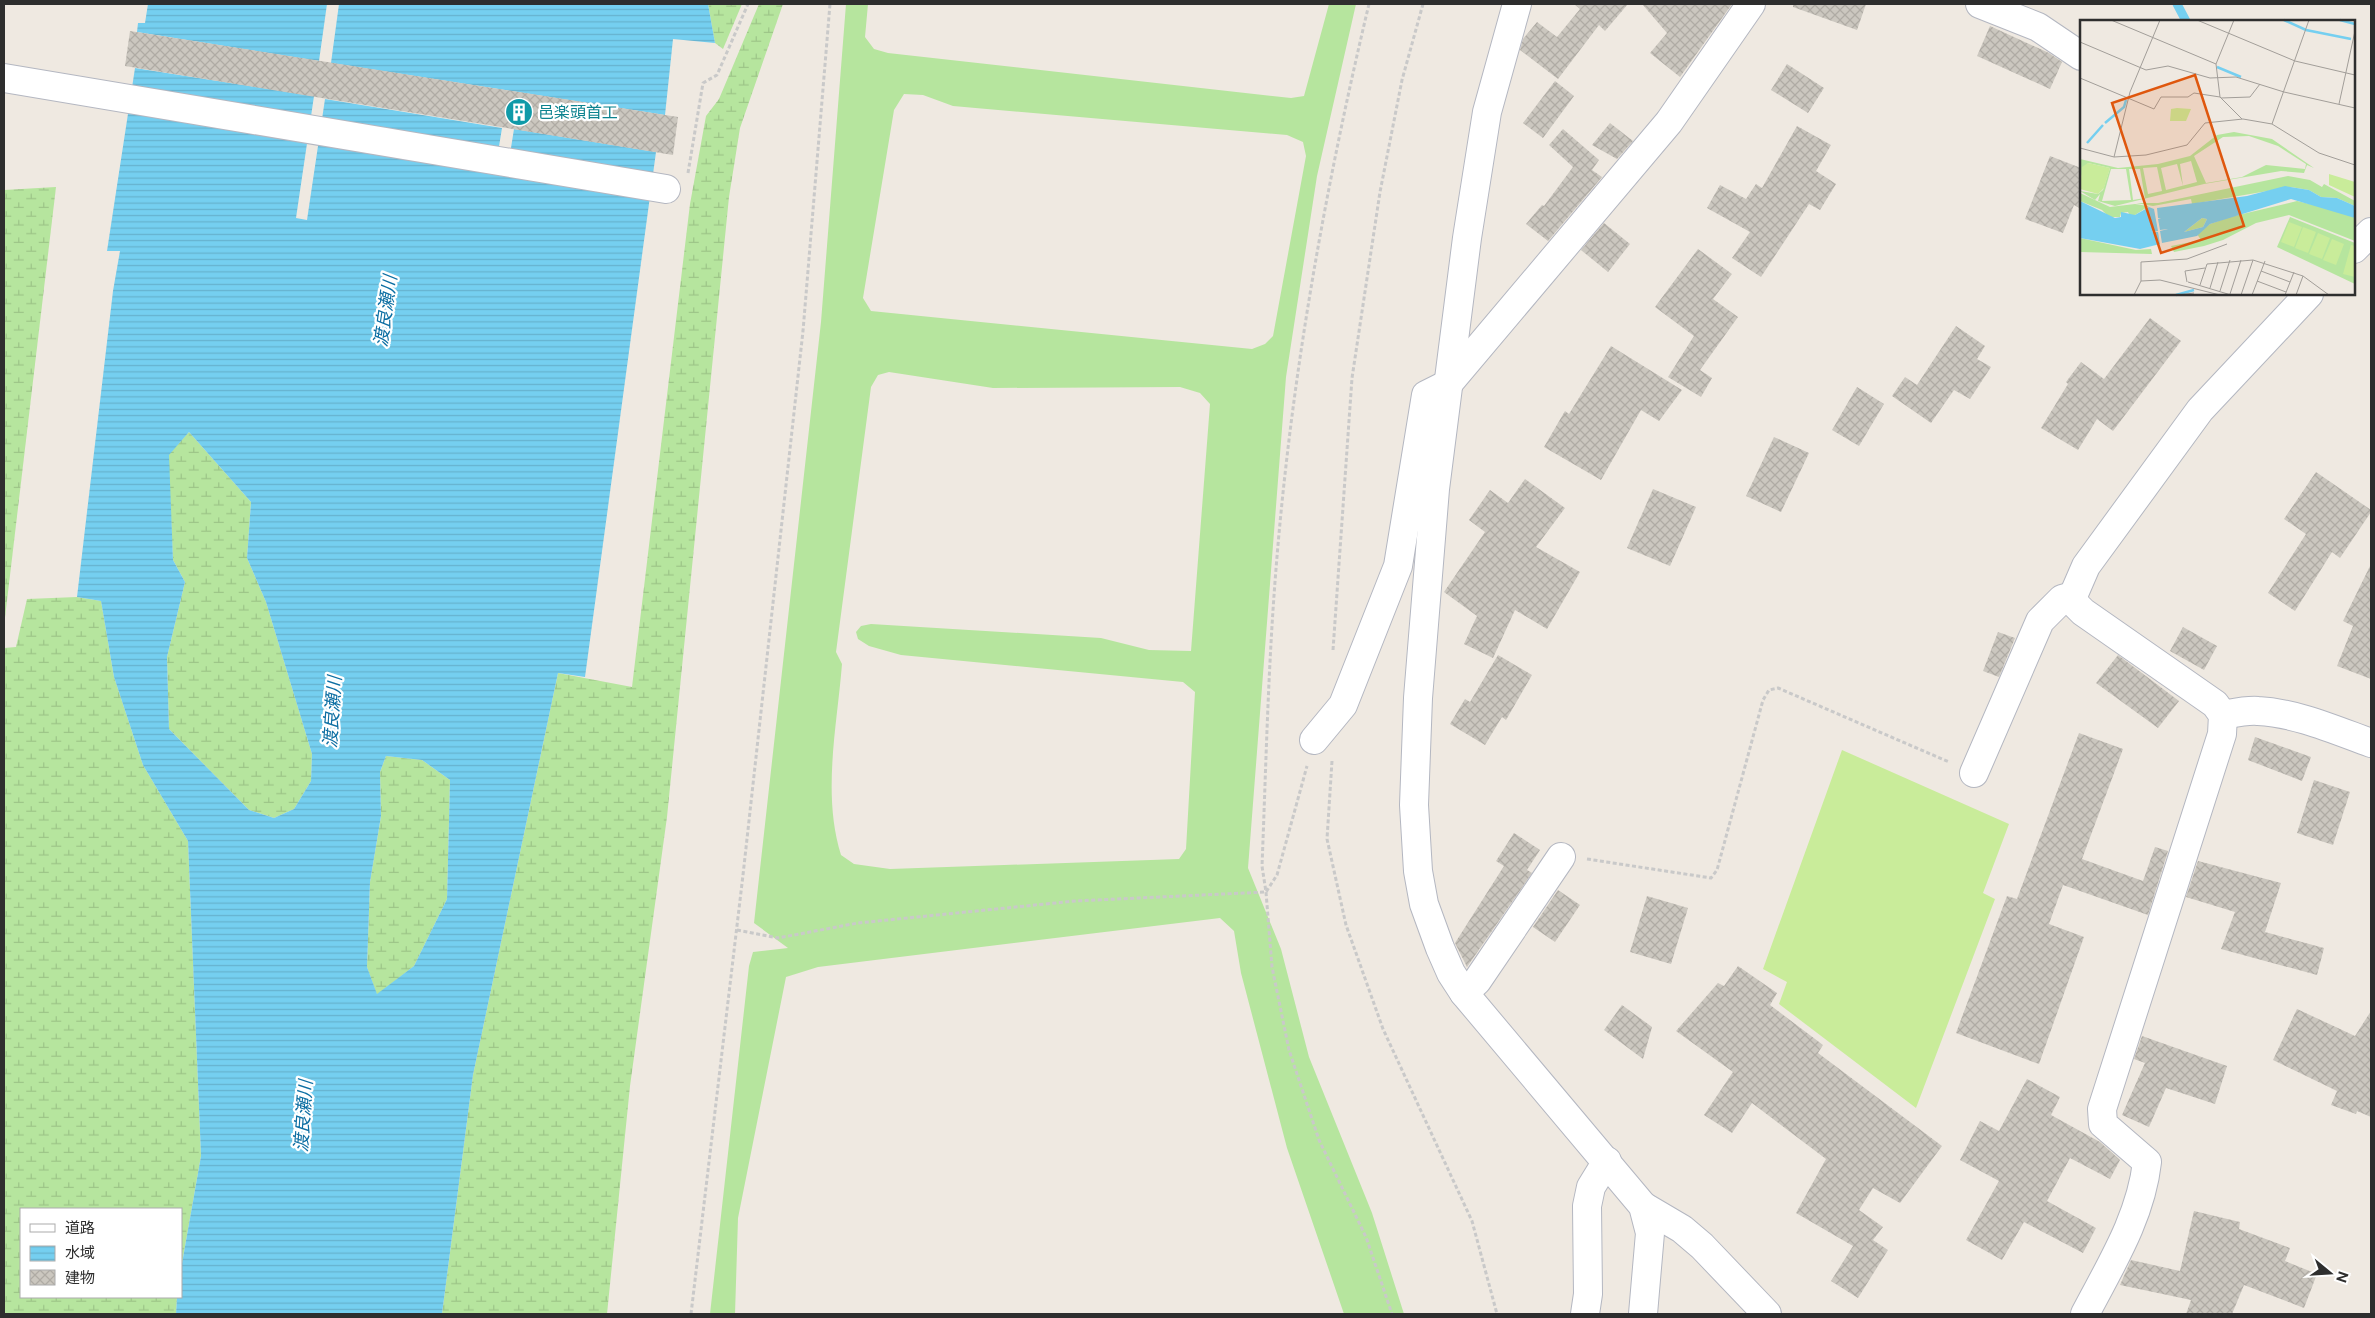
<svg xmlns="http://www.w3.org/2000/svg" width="2375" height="1318" font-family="'Public Sans','Noto Sans JP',sans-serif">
<defs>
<pattern id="wetland-marsh" width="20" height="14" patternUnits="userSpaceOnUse" patternTransform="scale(1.25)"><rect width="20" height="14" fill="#b6e59e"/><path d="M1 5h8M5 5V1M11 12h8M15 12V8" fill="none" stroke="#9dc588"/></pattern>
<pattern id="water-rules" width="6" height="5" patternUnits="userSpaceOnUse" patternTransform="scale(1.25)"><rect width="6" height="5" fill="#75cff0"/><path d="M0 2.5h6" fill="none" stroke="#66b2ce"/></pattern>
<pattern id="building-cross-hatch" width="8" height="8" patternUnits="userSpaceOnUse" patternTransform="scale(1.25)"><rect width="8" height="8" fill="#cbc7bf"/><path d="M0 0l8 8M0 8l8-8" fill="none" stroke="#afaba4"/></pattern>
</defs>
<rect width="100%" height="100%" fill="#efe9e1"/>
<!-- grass -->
<path fill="#b6e59e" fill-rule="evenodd" d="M 846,4 L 868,4 L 865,37 L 874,49 L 888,53 L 1291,98 L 1304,96 L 1329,4 L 1356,4 L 1317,176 L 1286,377 L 1248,868 L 1281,949 L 1309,1057 L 1372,1213 L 1404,1314 L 1344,1314 L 1287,1148 L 1241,973 L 1234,931 L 1220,918 L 818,967 L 786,977 L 738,1218 L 735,1314 L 710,1314 L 749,966 L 753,952 L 788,948 L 754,923 L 821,322 ZM 904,94 L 923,95 L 953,106 L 1287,135 L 1303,142 L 1306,156 L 1273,336 L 1265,344 L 1252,349 L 871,311 L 863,298 L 894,110 ZM 889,372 L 993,388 L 1180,387 L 1200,393 L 1210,404 L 1191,651 L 1149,650 L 1101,638 L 871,624 L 861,626 L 856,632 L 858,639 L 869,646 L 901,655 L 1183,682 L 1195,692 L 1186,849 L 1179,859 L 890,869 L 854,864 L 841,855 C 822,794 837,727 842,664 L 836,652 L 871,387 L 878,375 Z"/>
<!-- wetland -->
<g fill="url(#wetland-marsh)">
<path d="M 708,4 L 742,4 L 723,49 L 715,43 Z"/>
<path d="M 759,4 L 783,4 L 740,128 L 729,197 L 667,817 L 630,1086 L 607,1314 L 442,1314 L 473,1075 L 558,673 L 632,687 L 690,204 L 706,116 L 719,99 Z"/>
<path d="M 56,187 L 4,626 L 4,190 Z"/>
<path d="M 189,432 L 251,502 L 247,558 L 266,602 L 312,754 L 311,781 L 294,809 L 274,818 L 249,810 L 169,729 L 167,657 L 185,582 L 173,560 L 168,455 Z"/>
<path d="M 77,597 L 101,601 L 114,677 L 143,765 L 188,841 L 201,1156 L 181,1269 L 181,1209 L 21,1209 L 21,1297 L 177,1297 L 176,1314 L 4,1314 L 4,648 L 16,647 L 27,599 Z"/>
<path d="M 386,756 L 422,760 L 450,780 L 447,899 L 414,966 L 377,995 L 367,967 L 370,882 L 381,816 L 380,772 Z"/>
</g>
<!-- pitch -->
<path fill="#c9ec9a" d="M 1842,750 L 2009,824 L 1983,893 L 1995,899 L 1916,1108 L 1779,1004 L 1787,982 L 1763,969 Z"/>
<!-- water -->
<g fill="url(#water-rules)" fill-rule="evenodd">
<path d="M 148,4 L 327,4 L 319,61 L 137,32 L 138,23 L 145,23 Z"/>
<path d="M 339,4 L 708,4 L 715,43 L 673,39 L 665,115 L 331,63 Z"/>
<path d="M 135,68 L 314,96 L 296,218 L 307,220 L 325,99 L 502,128 L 495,171 L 507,173 L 514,129 L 656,152 L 585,677 L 558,673 L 473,1075 L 442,1314 L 176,1314 L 177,1297 L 181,1297 L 181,1269 L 201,1156 L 188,841 L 143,765 L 114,677 L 101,601 L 77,597 L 113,291 L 120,251 L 107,251 ZM 189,432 L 251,502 L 247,558 L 266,602 L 312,754 L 311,781 L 294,809 L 274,818 L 249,810 L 169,729 L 167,657 L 185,582 L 173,560 L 169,455 ZM 386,756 L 422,760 L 450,780 L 447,899 L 414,966 L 377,994 L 367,967 L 370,882 L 381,816 L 380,772 Z"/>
</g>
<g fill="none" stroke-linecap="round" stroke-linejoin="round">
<!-- stream -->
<path stroke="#75cff0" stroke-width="9" d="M 2177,4 L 2186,21"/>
</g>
<!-- building -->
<g fill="url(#building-cross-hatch)">
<path d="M 1574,4 L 1628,4 L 1605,31 L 1599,25 L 1558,79 L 1520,50 L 1523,39 L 1537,22 L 1557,37 L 1580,9 Z"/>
<path d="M 1642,4 L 1732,4 L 1680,77 L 1650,53 L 1667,33 Z"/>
<path d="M 1793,4 L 1866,4 L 1857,30 L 1793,7 Z"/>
<path d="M 1990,26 L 2049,53 L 2062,62 L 2050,89 L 1977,56 Z"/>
<path d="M 130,31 L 678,117 L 673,155 L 125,66 Z"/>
<path d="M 1787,64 L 1824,88 L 1808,113 L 1771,90 Z"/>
<path d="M 1555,81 L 1574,96 L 1543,138 L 1523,123 Z"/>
<path d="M 1610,123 L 1633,141 L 1617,159 L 1592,145 Z"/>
<path d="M 1797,126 L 1831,145 L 1816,171 L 1836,184 L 1820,210 L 1809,204 L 1761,277 L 1732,258 L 1750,232 L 1707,208 L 1720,185 L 1746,199 L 1756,184 L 1762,188 Z"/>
<path d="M 1563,129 L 1599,160 L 1592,170 L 1602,177 L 1548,241 L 1526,224 L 1542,205 L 1544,206 L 1573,167 L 1549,145 Z"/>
<path d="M 2050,156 L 2081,168 L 2081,209 L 2074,205 L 2063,233 L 2025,219 Z"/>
<path d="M 1604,223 L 1630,244 L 1608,272 L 1581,250 Z"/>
<path d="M 1698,249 L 1732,274 L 1713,299 L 1738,317 L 1700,370 L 1712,378 L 1701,397 L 1668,377 L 1694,336 L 1655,307 Z"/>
<path d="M 2150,318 L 2181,341 L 2113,431 L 2097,419 L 2078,450 L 2041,428 L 2068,384 L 2066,382 L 2081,362 L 2104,379 Z"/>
<path d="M 1956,326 L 1985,346 L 1977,359 L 1991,367 L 1970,399 L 1954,390 L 1931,423 L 1892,396 L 1905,377 L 1917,385 Z"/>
<path d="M 1611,346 L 1682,390 L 1659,421 L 1641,410 L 1601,480 L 1544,447 L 1565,411 L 1569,414 Z"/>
<path d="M 1857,387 L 1884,404 L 1859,446 L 1832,430 Z"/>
<path d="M 1774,437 L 1809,453 L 1781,512 L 1746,496 Z"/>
<path d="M 2316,472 L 2371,510 L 2371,512 L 2340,558 L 2332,552 L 2295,611 L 2268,593 L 2306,534 L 2284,519 Z"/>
<path d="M 1525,479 L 1565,508 L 1536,547 L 1580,572 L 1547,629 L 1515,610 L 1493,658 L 1464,644 L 1477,616 L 1444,592 L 1485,532 L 1469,520 L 1490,490 L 1508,503 Z"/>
<path d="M 1653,489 L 1696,507 L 1670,566 L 1627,548 Z"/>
<path d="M 2371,564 L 2371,679 L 2337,666 L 2353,626 L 2343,621 Z"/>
<path d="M 2183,627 L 2217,646 L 2204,670 L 2170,651 Z"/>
<path d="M 1998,632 L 2015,638 L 1999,677 L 1983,671 Z"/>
<path d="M 1498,655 L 1532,675 L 1506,720 L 1502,717 L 1485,745 L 1450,724 L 1465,699 L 1470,702 Z"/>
<path d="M 2118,655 L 2179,701 L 2158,728 L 2096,683 Z"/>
<path d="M 2079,733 L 2123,749 L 2082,859 L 2143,881 L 2155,847 L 2168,851 L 2148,915 L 2063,885 L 2049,924 L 2084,937 L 2039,1064 L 1956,1033 L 2007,896 L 2017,899 Z"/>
<path d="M 2255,737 L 2311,757 L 2302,781 L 2248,760 Z"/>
<path d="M 2314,780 L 2350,792 L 2333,845 L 2297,833 Z"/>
<path d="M 1514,833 L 1540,850 L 1527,870 L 1532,873 L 1467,967 L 1455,943 L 1504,866 L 1496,861 Z"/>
<path d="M 2198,861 L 2281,883 L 2265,932 L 2324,948 L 2317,975 L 2221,949 L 2235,912 L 2186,897 Z"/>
<path d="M 1558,890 L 1580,905 L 1555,942 L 1533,927 Z"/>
<path d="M 1647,896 L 1688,908 L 1671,964 L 1630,952 Z"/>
<path d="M 1738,966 L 1777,993 L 1770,1005 L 1823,1045 L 1818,1053 L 1942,1146 L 1900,1203 L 1873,1188 L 1859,1210 L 1883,1227 L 1873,1240 L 1888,1250 L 1858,1298 L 1831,1281 L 1853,1246 L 1796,1213 L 1826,1159 L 1752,1103 L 1732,1133 L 1704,1115 L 1733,1072 L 1676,1031 L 1718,983 L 1724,986 Z"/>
<path d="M 1622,1005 L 1652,1027 L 1643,1059 L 1604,1030 Z"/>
<path d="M 2297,1009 L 2355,1036 L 2371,1011 L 2371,1117 L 2357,1111 L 2356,1114 L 2331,1105 L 2337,1091 L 2273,1060 Z"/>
<path d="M 2142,1036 L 2227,1066 L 2215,1104 L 2166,1088 L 2149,1127 L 2122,1115 L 2145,1063 L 2134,1059 Z"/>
<path d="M 2027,1079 L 2060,1097 L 2051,1115 L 2100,1142 L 2120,1160 L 2110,1179 L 2070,1158 L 2047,1201 L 2096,1228 L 2083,1253 L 2024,1222 L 2002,1260 L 1966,1240 L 1999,1181 L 1960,1160 L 1980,1121 L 1999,1131 Z"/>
<path d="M 2194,1211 L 2240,1222 L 2239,1229 L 2290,1248 L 2285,1261 L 2317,1274 L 2304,1308 L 2244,1285 L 2232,1314 L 2186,1314 L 2191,1300 L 2120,1285 L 2131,1260 L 2180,1271 Z"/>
</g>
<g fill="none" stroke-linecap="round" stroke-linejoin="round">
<!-- minor casing -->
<g stroke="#b4b7c1" stroke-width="30">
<g id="minor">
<path d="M 1517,4 L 1487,112 L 1467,238 L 1435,489 L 1418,698 L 1414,805 L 1418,871 L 1424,904 L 1440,948 L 1451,973 L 1464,993 L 1643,1206 L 1650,1233 L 1643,1314"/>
<path d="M 1980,4 L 2038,27 L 2081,56"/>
<path d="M 4,78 L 666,189"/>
<path d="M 2354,249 L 2371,232"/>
<path d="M 2223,715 C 2234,713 2247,710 2258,711 C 2297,713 2335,730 2371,743"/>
<path d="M 1314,740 L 1343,705 L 1398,566 L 1426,395 L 1448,384 L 1669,122 L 1751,4"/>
<path d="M 1974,773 L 2040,621 L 2062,599 L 2073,596"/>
<path d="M 1464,993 L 1477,981 L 1561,857"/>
<path d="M 1643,1206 L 1682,1229 L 1702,1246 L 1767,1314"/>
<path d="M 1585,1314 L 1588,1294 L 1587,1206 L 1591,1187 L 1607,1161"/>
<path d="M 2085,1314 C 2110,1266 2141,1217 2147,1162 L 2103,1124 L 2102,1109 L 2222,734 L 2223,715 L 2215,704 L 2083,612 L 2076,605 L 2073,596 L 2086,566 L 2200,410 L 2309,294"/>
</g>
</g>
<!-- path -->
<g stroke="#c9c9c9" stroke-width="3" stroke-dasharray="4 2.5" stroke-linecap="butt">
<path d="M 1369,4 C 1325,188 1291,379 1276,569 C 1268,668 1266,767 1262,866 L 1266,892 L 1272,967 L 1289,1050 L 1319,1140 L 1366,1237 L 1392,1314"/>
<path d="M 688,173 L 703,83 L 717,75 L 748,4"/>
<path d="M 1333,650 L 1352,378 L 1380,192 L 1402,80 L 1423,4"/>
<path d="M 1332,761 L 1327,839 L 1346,925 L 1383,1029 L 1472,1221 L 1497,1314"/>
<path d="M 1587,859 L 1711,878 L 1717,870 L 1763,700 L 1769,690 L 1778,688 L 1949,762"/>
<path d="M 737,930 L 778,938 L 858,923 L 1075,901 L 1266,892 L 1277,875 L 1307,766"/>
<path d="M 691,1314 L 743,875 L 803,331 L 830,4"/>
</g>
<!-- minor -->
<use href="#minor" stroke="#fff" stroke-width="28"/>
</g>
<!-- icons -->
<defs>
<g id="building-disc" transform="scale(1.4375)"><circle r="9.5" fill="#0f9aa8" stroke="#fff"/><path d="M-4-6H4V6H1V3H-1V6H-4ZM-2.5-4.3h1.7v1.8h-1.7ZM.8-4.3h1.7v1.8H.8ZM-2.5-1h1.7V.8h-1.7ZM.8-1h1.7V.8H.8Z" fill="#fff"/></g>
</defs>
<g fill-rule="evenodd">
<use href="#building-disc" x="519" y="112"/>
</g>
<g text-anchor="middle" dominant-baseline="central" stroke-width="4.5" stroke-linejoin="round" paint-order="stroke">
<!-- culture labels -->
<g font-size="16" fill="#0d838f" stroke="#fff" text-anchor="start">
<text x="538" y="112">邑楽頭首工</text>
</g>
<!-- water labels -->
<g font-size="18" font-style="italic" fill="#0d6fa3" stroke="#fff">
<text transform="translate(385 311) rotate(-82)">渡良瀬川</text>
<text transform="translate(332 712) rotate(-86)">渡良瀬川</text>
<text transform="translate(303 1116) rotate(-86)">渡良瀬川</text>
</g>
</g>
<!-- overview -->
<g transform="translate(2080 20)">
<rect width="275" height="275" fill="#efe9e1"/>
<path d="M 154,112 L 192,119 L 234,148 L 227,145 L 224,153 L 201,151 L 124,164 L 35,186 L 18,181 L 20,174 L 15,180 L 0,171 L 18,174 L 23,170 L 30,148 L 8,143 L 0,159 L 0,139 L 38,148 L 78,144 L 110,136 L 137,115 ZM 169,116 L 198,126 L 226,144 L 225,149 L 186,145 L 162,157 L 126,163 L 114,136 L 143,117 ZM 111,141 L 117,162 L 86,170 L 81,148 L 97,144 L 103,166 L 100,144 ZM 77,147 L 82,171 L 68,174 L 63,148 ZM 31,149 L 46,149 L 51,180 L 22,181 ZM 49,149 L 60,149 L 65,178 L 53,180 ZM 210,197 L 275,223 L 275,264 L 197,227 Z" fill="#b6e59e" fill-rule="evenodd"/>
<path d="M 208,156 L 230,160 L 242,167 L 244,164 L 275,181 L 275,186 L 257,178 L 241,177 L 229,170 L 211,167 L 112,184 L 111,179 L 73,186 L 56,183 L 78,183 ZM 0,173 L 30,187 L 55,184 L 69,186 L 55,195 L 50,196 L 48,192 L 41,193 L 40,197 L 29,197 L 22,190 L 0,181 ZM 217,181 L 263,192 L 275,198 L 275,221 L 209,195 L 176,203 L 143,220 L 124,226 L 94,232 L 91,226 L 121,220 L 117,214 L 130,204 L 150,197 ZM 122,198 L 127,199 L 123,207 L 104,212 ZM 0,218 L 56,230 L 71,229 L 72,234 L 0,232 Z" fill="#b6e59e"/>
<path d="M 91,89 L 97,88 L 111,89 L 106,101 L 90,101 ZM 8,143 L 30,148 L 24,168 L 18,174 L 0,169 L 2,147 ZM 249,154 L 275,162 L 275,177 L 249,165 ZM 209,202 L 222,207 L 214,227 L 201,222 ZM 223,207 L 236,212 L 228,233 L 215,228 ZM 238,213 L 250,218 L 242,239 L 229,234 ZM 252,219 L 264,224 L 256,245 L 243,240 ZM 271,225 L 275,226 L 275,257 L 263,254 Z" fill="#c9ec9a"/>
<path d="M 205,166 L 229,170 L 241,177 L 257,178 L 275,186 L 275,198 L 211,179 L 130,204 L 117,216 L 82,223 L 80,211 L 88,209 L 80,210 L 78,199 L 81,198 L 78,198 L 77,188 L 167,176 ZM 122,198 L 127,199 L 123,207 L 104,212 ZM 0,181 L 35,198 L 41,197 L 41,192 L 55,195 L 69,187 L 74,189 L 78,211 L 71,212 L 78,212 L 80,224 L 60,229 L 0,218 Z" fill="#75cff0" fill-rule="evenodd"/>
<path fill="none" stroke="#75cff0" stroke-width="2.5" d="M 204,0 L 226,10 L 271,19M 260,0 L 275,4M 137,47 L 161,57M 25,103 L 44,87 L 46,80M 7,123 L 23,105M 96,275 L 114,270"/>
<path fill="none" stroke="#a29e99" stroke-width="1" d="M 31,0 L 136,44M 117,0 L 215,41 L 275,55M 0,22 L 66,50 L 88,46 L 130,58 L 156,57 L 204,72 L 275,88M 0,58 L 74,89 L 81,77 L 108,77 L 114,73 L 140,77 L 162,99M 140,77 L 136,44 L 154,0M 141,78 L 170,77 L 180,64M 259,84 L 275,11M 192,104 L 229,0M 0,128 L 34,137 L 66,135 L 107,125 L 125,103 L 163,99 L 192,104 L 239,133 L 275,145M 34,137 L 50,72 L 80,0M 181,251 L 210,262M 61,261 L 61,242 L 107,239 L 147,224M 177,261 L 206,272M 107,262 L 105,251 L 125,248M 108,262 L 151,275M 120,265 L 127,244 L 173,240 L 223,256 L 249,275M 130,268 L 138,242M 140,271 L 150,240M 150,274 L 161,240M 54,275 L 61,261 L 80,260 L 140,275M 98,275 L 114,273M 161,275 L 173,240M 172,275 L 185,241M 205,275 L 214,252M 216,275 L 223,256"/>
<path fill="#df570e" fill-opacity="0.15" stroke="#df570e" stroke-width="2.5" d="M 115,55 L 164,206 L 81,233 L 32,83 Z"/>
<rect width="275" height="275" fill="none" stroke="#2e2e2e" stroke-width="2.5"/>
</g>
<!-- border -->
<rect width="2375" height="1318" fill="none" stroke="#2e2e2e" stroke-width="10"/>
<!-- legend -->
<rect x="20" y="1208" width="162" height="90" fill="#ffffff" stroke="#ababab"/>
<rect x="30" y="1224" width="25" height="8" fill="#ffffff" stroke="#ababab"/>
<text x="65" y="1233" font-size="15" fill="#2e2e2e">道路</text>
<rect x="30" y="1246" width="25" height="15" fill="url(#water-rules)" stroke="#ababab"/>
<text x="65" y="1258" font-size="15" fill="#2e2e2e">水域</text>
<rect x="30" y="1270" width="25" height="15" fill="url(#building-cross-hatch)" stroke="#ababab"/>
<text x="65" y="1283" font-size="15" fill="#2e2e2e">建物</text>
<!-- north arrow -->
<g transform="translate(2330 1273) rotate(108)" stroke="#ffffff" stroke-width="4" paint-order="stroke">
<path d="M0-4L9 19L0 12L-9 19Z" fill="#2e2e2e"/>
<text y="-8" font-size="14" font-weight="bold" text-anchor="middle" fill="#2e2e2e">N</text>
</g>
</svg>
